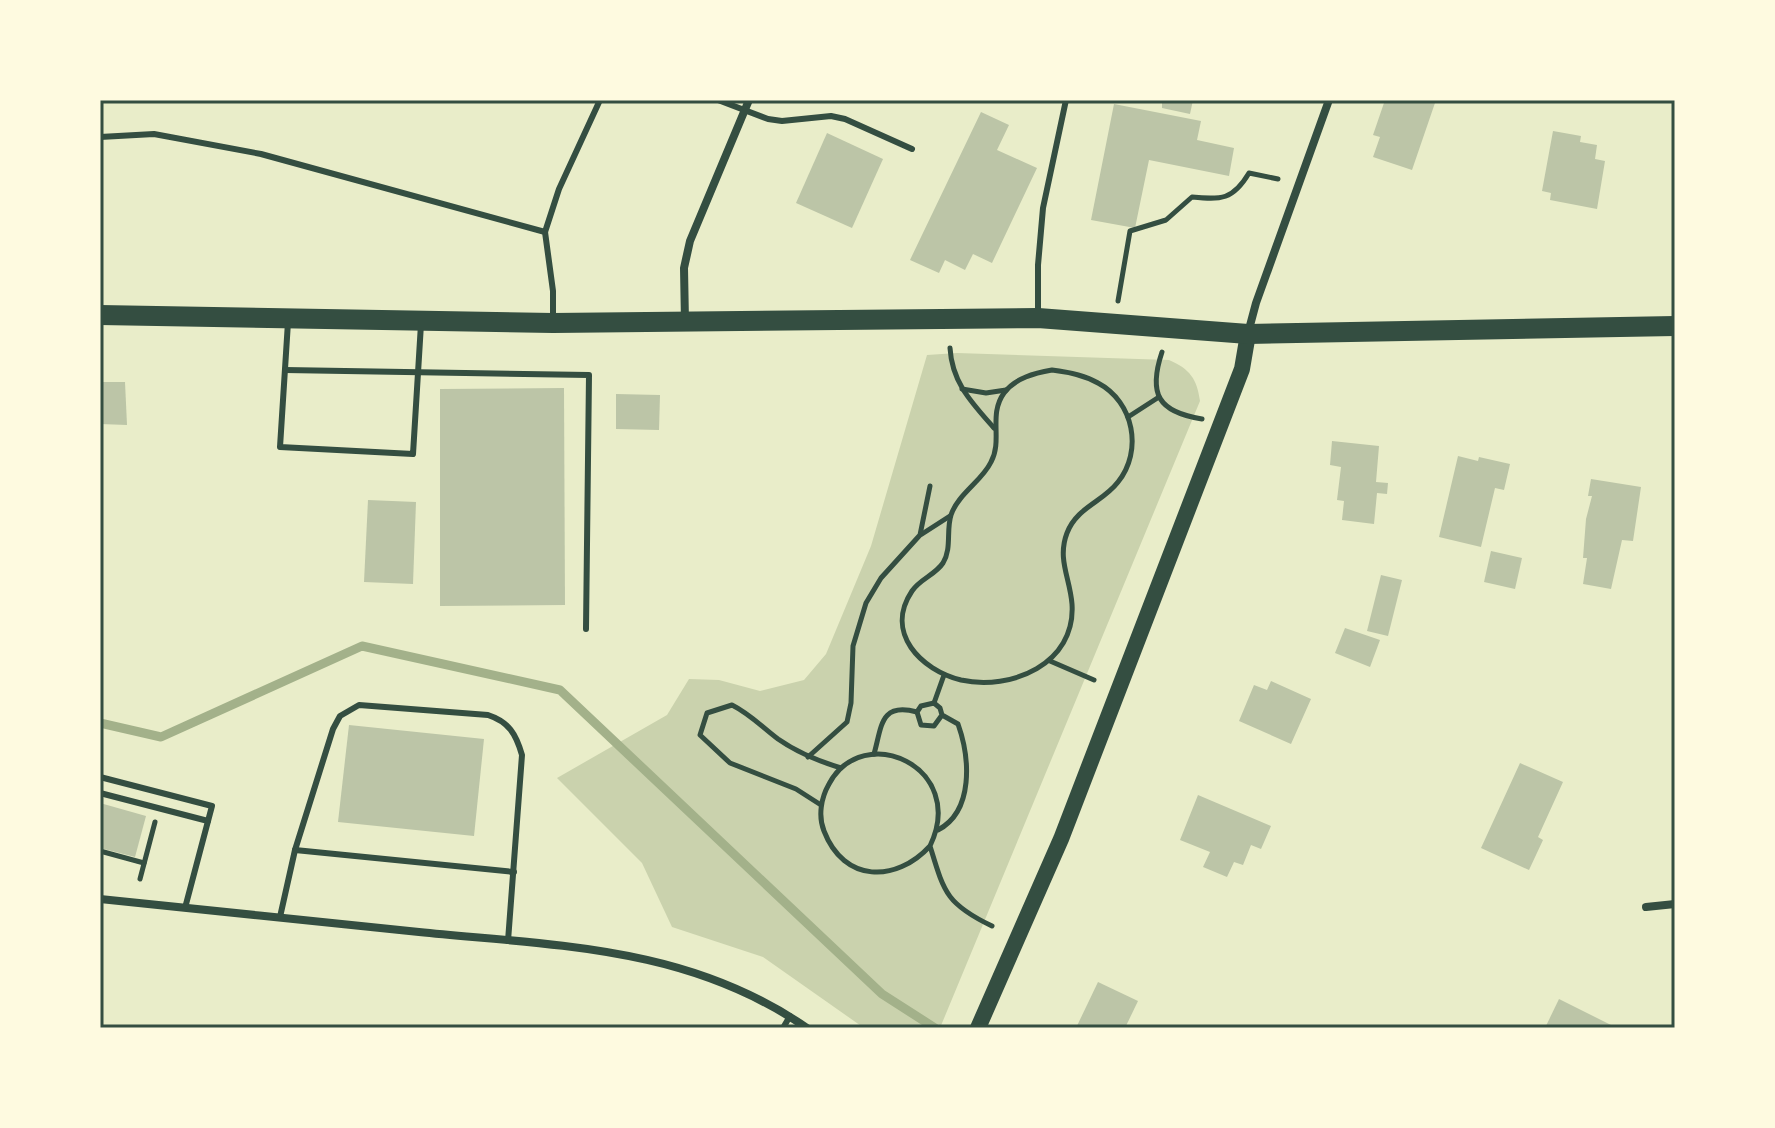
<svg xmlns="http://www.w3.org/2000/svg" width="1775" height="1128" font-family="'Sofia Sans Condensed',sans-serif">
<rect width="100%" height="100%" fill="#e9edc9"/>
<!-- green -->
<path fill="#cad2ad" d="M 957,353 L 1169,360 C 1190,369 1197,379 1200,401 L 940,1028 L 864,1028 L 763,957 L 672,927 L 642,863 L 557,778 L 667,715 L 689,679 L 719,680 L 760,691 L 804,680 L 826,654 L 871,546 L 927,355 Z"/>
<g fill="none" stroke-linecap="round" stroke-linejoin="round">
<!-- stream -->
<path stroke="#a3b18a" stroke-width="9" d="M 100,723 L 161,737 L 362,646 L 560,690 L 882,994 L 935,1028"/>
</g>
<!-- building -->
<g fill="#bcc5a7">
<path d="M 1162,100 L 1193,100 L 1190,114 L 1162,108 Z"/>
<path d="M 1385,100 L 1436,100 L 1412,170 L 1373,157 L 1380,137 L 1373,135 Z"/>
<path d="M 1114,104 L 1201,121 L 1197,140 L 1234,148 L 1229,176 L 1149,160 L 1135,228 L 1091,220 Z"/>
<path d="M 981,112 L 1009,125 L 997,150 L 1037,168 L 992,263 L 973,254 L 965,270 L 945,260 L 939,273 L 910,260 Z"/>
<path d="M 1553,131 L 1581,136 L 1580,142 L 1597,145 L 1595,159 L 1605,161 L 1597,209 L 1550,200 L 1551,193 L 1542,191 Z"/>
<path d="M 827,133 L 883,159 L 852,228 L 796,203 Z"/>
<path d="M 100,382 L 125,382 L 127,425 L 100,424 Z"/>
<path d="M 564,388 L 565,605 L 440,606 L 440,389 Z"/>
<path d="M 616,394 L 660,395 L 659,430 L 616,429 Z"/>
<path d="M 1332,441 L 1379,446 L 1376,482 L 1388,483 L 1387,494 L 1377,493 L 1374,524 L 1342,520 L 1344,501 L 1337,500 L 1341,467 L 1330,465 Z"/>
<path d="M 1458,456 L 1478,461 L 1479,457 L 1510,464 L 1504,490 L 1495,488 L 1481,547 L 1439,537 Z"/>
<path d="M 1591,479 L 1641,487 L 1633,541 L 1622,540 L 1611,589 L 1583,584 L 1587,558 L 1583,558 L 1586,519 L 1592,496 L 1588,496 Z"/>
<path d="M 368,500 L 416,502 L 413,584 L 364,582 Z"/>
<path d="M 1491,551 L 1522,558 L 1515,589 L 1484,582 Z"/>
<path d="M 1381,575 L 1402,580 L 1388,636 L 1367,631 Z"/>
<path d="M 1345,628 L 1380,640 L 1370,667 L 1335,653 Z"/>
<path d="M 1271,681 L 1311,699 L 1291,744 L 1239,721 L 1254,685 L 1267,690 Z"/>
<path d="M 349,725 L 484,739 L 474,836 L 338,822 Z"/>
<path d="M 1520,763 L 1563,782 L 1538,837 L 1543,840 L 1529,870 L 1481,848 Z"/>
<path d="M 1198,795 L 1271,826 L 1261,849 L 1251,845 L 1243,865 L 1234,862 L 1227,877 L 1203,867 L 1210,852 L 1180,840 Z"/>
<path d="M 100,803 L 146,816 L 135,857 L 100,848 Z"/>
<path d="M 1098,982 L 1138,1001 L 1125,1028 L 1076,1028 Z"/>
<path d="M 1559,999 L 1617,1028 L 1545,1028 Z"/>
</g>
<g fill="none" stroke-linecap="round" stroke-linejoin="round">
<!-- path -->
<g stroke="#344e41" stroke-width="5">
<path d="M 1118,301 L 1130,231 L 1166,220 L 1192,197 C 1221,200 1233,200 1249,173 L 1278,179"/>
<path d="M 950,348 C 952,383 972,403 994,428"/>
<path d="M 1162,352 C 1148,394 1158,412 1202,419"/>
<path d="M 1052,370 C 1069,372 1084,375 1098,383 C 1134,402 1143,451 1118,482 C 1103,502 1077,507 1067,533 C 1057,559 1070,578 1072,604 C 1076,664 1011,691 961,680 C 921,670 884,633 912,591 C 920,579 935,575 943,563 C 952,548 946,531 951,515 C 958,494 982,481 991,462 C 1003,440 988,415 1004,393 C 1015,378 1035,373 1052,370 Z"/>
<path d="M 962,389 L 986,393 L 1006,390"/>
<path d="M 1128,417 L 1159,397"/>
<path d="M 922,534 L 950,516"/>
<path d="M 1050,661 L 1094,680"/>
<path d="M 934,703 L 944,675"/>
<path d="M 874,754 C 882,726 880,702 917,712"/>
<path d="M 808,757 L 847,722 L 851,703 L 853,646 L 866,603 L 881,578 L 920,535 L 930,486"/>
<path d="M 821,805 L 796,789 L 730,763 L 700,735 L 707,713 L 732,705 C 750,714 762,727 778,739 C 798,753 818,761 841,768"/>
<path d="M 938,830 C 974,811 970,758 958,724 L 942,715 L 940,708 L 934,703 L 921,706 L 917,712 L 921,725 L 934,726 L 942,715"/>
<path d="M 930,846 C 896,883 844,883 824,831 C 818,816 821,798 829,784 C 863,720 968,767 930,846 C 944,892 946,904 992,926"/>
<path d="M 100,851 L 144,863"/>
<path d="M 140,879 L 155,822"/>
</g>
<!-- service -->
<g stroke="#344e41" stroke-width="6">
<path d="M 718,100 L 768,119 L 782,121 L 831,116 L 845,119 L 912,149"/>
<path d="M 100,137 L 154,134 L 261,154 L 545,232 L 553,291 L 553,319"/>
<path d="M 545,232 L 559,189 L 600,100"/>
<path d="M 1038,315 L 1038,265 L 1043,208 L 1066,100"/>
<path d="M 288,322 L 280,447 L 413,454 L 421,324"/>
<path d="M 285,370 L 589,375 L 586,629"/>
<path d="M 100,777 L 212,806 L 185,908"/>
<path d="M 100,793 L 208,821"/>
<path d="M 295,850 L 514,872"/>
<path d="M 280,917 L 295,850 L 333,729 L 340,716 L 359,705 L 488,715 C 509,722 516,734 522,755 L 508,941"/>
<path d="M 783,1028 L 790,1016"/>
</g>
<!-- minor -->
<g stroke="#344e41" stroke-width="8">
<path d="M 685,322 L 684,268 L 690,241 L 749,100"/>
<path d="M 1248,333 L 1256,303 L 1329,100"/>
<path d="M 100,899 C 206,910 313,921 419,932 C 558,946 688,946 807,1028"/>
<path d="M 1646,907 L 1675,904"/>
</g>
<!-- secondary -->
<path stroke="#344e41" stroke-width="16" d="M 978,1028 L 1061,839 L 1242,369 L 1248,334"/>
<!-- primary -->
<path stroke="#344e41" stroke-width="20" d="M 100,315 L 553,323 L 1038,318 L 1248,334 L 1675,326"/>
</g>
<!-- border -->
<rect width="1775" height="1128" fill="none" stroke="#fefae0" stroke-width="204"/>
<rect x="102" y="102" width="1571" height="924" fill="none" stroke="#344e41" stroke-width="3"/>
</svg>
